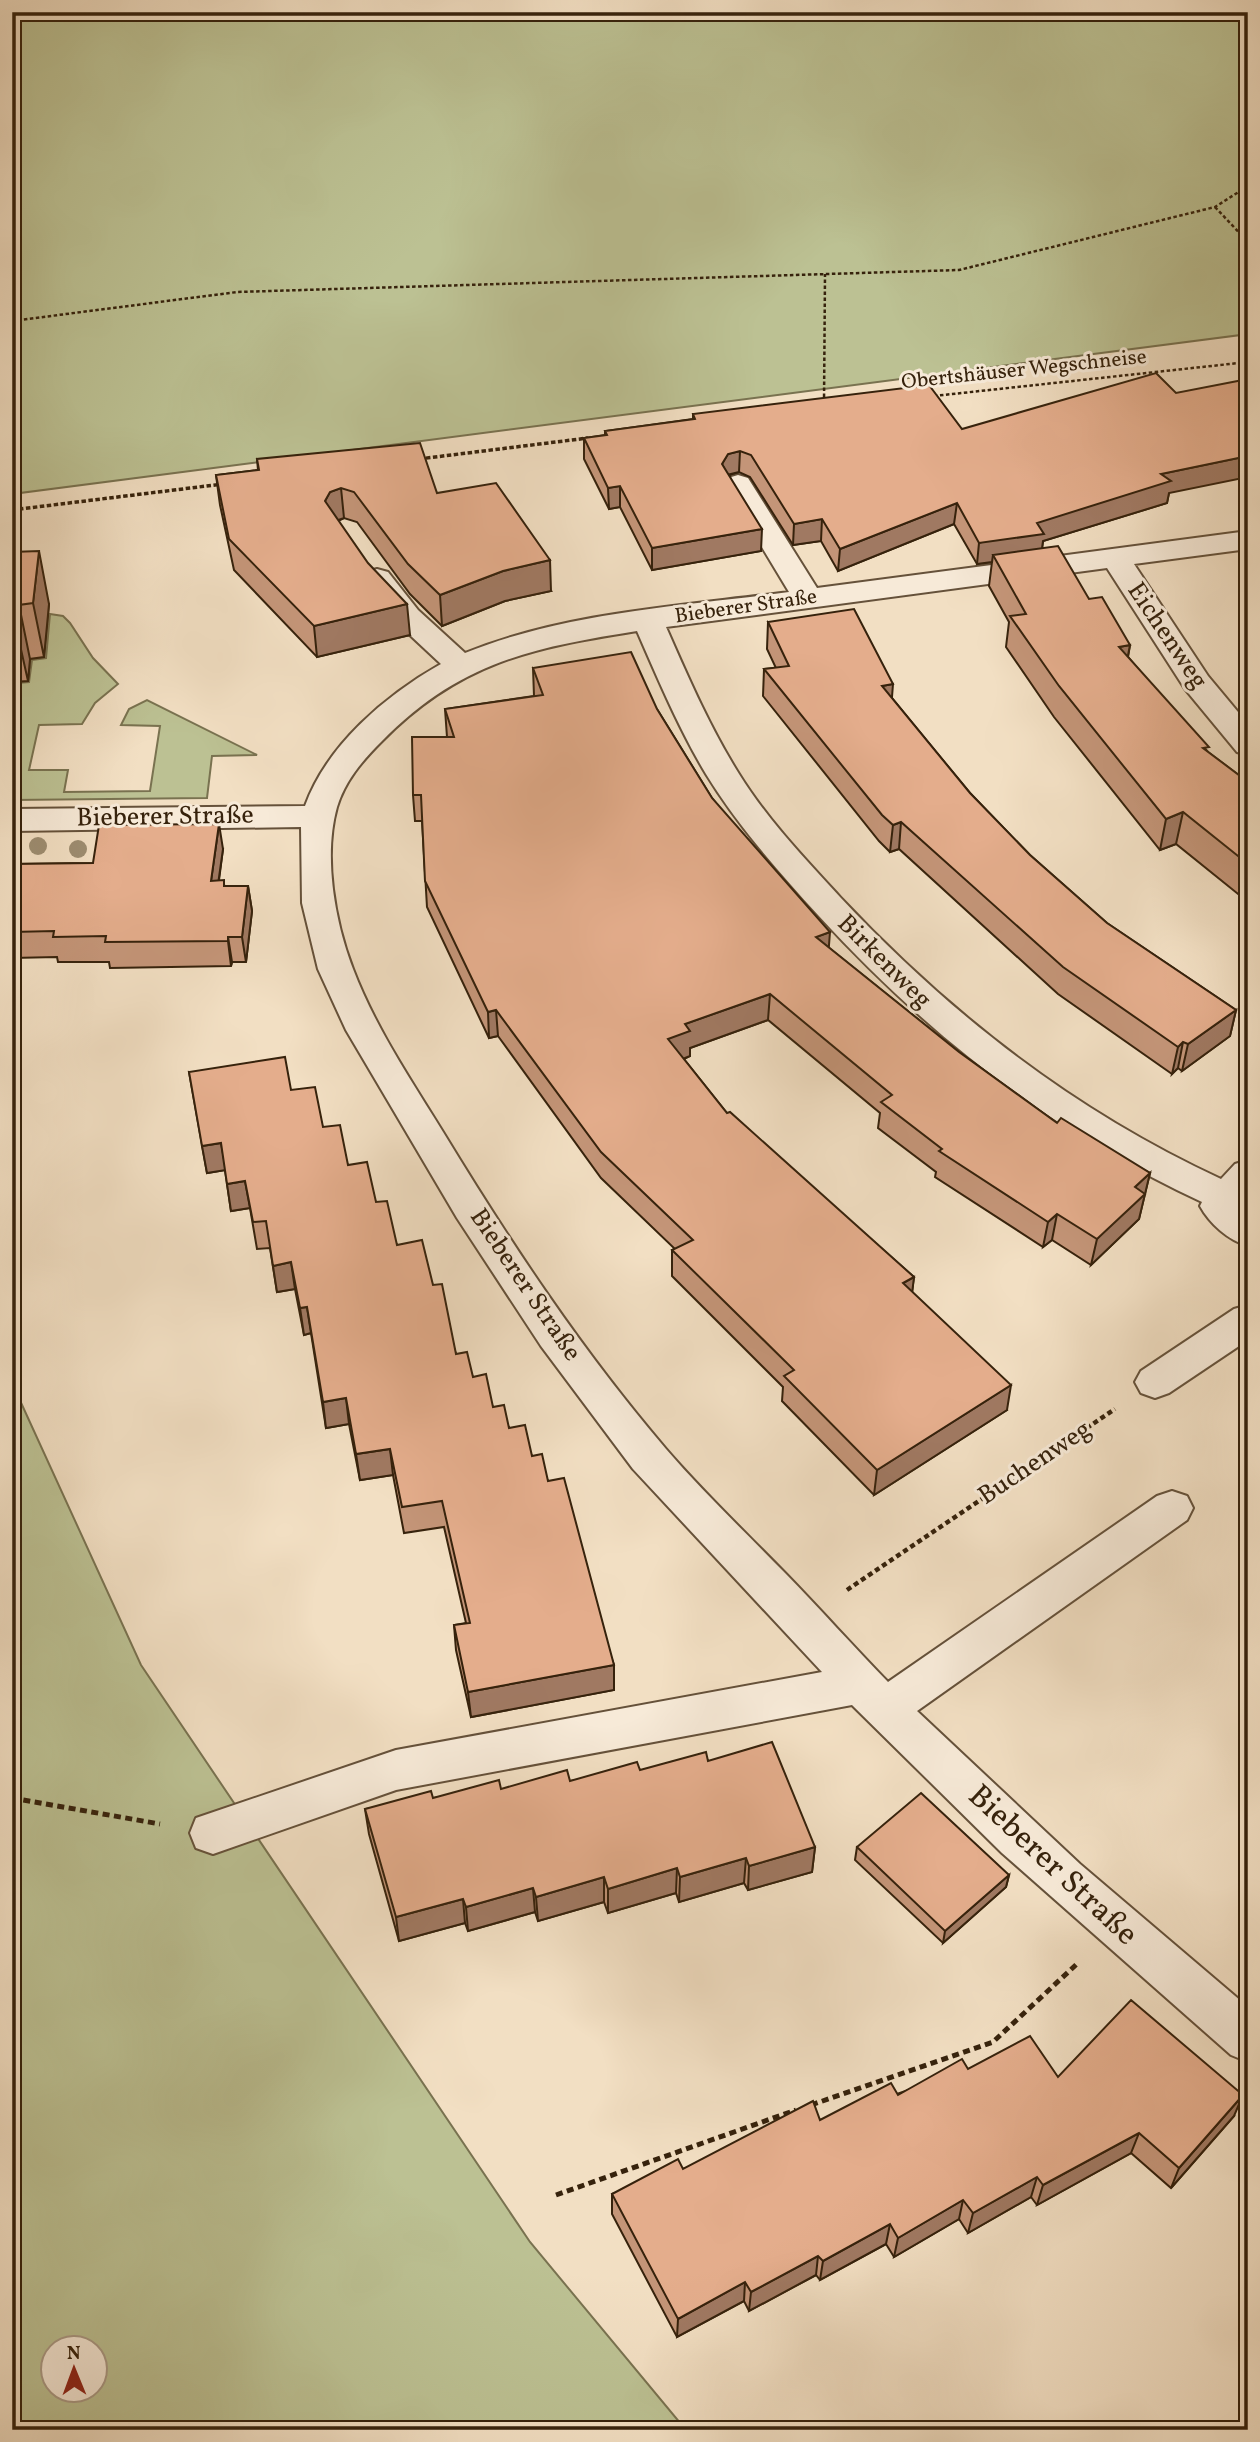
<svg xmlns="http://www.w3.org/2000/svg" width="1260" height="2442" font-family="Vollkorn,serif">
<rect width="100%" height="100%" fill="#f2dfc3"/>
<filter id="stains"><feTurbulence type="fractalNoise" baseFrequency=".00286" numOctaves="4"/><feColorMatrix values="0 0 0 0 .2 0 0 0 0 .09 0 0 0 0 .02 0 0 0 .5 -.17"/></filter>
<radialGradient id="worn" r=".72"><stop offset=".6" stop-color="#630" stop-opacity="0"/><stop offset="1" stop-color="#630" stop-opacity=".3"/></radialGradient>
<!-- green -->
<g fill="#bcc193" stroke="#797250" stroke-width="2" fill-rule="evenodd">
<path d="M 12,12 L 1248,12 L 1248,334 L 12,494 Z"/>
<path d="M 50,614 L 63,616 L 70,623 L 93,658 L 118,684 L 95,703 L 82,724 L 39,725 L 29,770 L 68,770 L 64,792 L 150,791 L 160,726 L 121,725 L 129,709 L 147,700 L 257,755 L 212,756 L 207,798 L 12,800 L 12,690 L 17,683 L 29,682 L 32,660 L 46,658 Z"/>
<path d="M 12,1383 L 141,1665 L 530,2242 L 686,2430 L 12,2430 ZM 52,2348 L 94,2348 L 94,2390 L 52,2390 Z"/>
</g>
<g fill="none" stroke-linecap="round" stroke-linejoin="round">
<!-- minor casing -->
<g stroke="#65513a" stroke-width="4">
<g id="minor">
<path d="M 738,475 L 748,478 L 817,588 L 1248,531 L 1248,549 L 1134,564 L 1208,676 L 1248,724 L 1248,755 L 1237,752 L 1185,689 L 1107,568 L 666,627 C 688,677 710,728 739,774 C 767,819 804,858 840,897 C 951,1015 1074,1111 1221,1179 L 1235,1164 L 1248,1160 L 1248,1199 L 1243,1205 L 1248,1209 L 1248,1246 C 1228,1240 1210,1224 1200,1206 L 1202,1202 C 1051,1131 931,1038 818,915 C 778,871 738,826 706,774 C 679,729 658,679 637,631 C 531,648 459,662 381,742 C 362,761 345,781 337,807 C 323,857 335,922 353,969 C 375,1027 411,1080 443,1132 C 510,1242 582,1351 666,1449 C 703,1492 745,1532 785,1573 C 820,1609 854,1647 888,1682 L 1157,1496 L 1172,1491 L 1187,1496 L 1193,1508 L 1187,1520 L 917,1711 L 1080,1864 L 1248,2007 L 1248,2062 L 1231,2055 L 1002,1853 L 852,1705 L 396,1790 L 213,1854 L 196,1848 L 190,1833 L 196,1818 L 396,1750 L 822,1672 L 633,1469 L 541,1346 L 457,1218 L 346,1030 L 318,969 L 302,903 L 301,827 L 12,831 L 12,809 L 305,806 C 327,745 386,695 441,664 L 396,622 L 362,578 L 366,572 L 377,569 L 388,572 L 418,610 L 465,653 C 566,612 682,606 789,592 L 724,484 L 728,478 Z"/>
<path d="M 1248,1305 L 1248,1340 L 1169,1393 L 1155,1398 L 1141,1393 L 1135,1382 L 1141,1371 L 1234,1309 Z"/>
</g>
</g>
<!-- path-far3 -->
<g stroke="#36220c" stroke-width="2.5" stroke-dasharray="3.5 2.5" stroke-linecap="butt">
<path d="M 1215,207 L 1248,242"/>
<path d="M 12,321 L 237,292 L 959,270 L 1215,207 L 1248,186"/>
<path d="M 934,396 L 1248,362"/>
<path d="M 824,403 L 825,274"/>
</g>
<!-- path-far2 -->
<g stroke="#36220c" stroke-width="3.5" stroke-dasharray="4.5 2.5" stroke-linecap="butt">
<path d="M 419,459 L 588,438"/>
<path d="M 12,510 L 223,484"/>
</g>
<!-- path-far1 -->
<path stroke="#36220c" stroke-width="4.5" stroke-dasharray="5 3.5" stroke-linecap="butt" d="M 847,1590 L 1115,1409"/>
<!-- path -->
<g stroke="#36220c" stroke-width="5" stroke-dasharray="7 4.5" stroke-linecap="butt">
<path d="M 12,1798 L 160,1824"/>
<path d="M 811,2105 L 993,2042 L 1079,1962"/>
<path d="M 556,2195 L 796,2110"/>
</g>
<!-- minor -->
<use href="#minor" fill="#f7ead8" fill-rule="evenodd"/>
</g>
<!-- trees -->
<g fill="#9d8d71">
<circle cx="38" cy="846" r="9"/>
<circle cx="78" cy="849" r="9"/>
</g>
<!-- wall -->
<g fill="#c49578" stroke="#36220c" stroke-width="2">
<path d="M 693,414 L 962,429 L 1169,493 L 1167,503 L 1043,541 L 1042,549 L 1089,599 L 1130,645 L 1128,657 L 1208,752 L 1248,782 L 1248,902 L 1176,844 L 1160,850 L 1054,717 L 1006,647 L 1009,622 L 989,586 L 992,562 L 977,564 L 954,524 L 838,571 L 821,541 L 793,545 L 750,477 L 739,472 L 729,475 L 761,551 L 652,570 L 620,507 L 609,509 L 584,459 L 584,438 L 605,435 L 605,431 L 693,419 Z"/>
<path d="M 257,459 L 437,493 L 551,591 L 505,601 L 442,626 L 410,594 L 357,522 L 344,518 L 338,521 L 410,635 L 317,657 L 234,570 L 220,505 L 216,475 L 258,470 Z"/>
<path d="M 12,552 L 49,604 L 44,657 L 30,659 L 28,681 L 14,682 L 14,688 L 12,688 Z"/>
<path d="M 768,622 L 892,698 L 970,793 L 1030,855 L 1107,923 L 1236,1010 L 1230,1036 L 1182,1071 L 1178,1068 L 1172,1074 L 1058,994 L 899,849 L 890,852 L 879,841 L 763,696 L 764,669 L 776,668 L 767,649 Z"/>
<path d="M 533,668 L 657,709 L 712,798 L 829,948 L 959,1052 L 1057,1123 L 1150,1173 L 1139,1219 L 1091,1265 L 1052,1240 L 1043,1247 L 935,1177 L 936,1172 L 878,1128 L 880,1113 L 768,1020 L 690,1048 L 690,1056 L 684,1059 L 727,1113 L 914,1277 L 912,1292 L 1007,1410 L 874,1495 L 782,1401 L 783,1387 L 672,1276 L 672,1250 L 675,1249 L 601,1178 L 498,1036 L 489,1038 L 427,907 L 422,821 L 415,821 L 413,795 L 447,737 L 445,709 L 534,696 Z"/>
<path d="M 223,849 L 219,880 L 225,886 L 248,886 L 252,911 L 246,962 L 232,962 L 231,966 L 110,968 L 109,962 L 58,962 L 57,957 L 12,958 L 12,864 L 93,863 Z"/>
<path d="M 189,1072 L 291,1090 L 323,1127 L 348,1165 L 376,1202 L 397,1245 L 433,1285 L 456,1354 L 493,1407 L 532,1456 L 548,1481 L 614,1665 L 614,1690 L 471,1717 L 456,1650 L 454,1625 L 466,1623 L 444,1527 L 404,1533 L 393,1475 L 360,1480 L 349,1424 L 326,1428 L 311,1333 L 304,1335 L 295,1289 L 277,1292 L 270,1248 L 257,1249 L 250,1208 L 231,1211 L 225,1170 L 207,1173 Z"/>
<path d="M 708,1761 L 815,1847 L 812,1872 L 748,1890 L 744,1883 L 679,1902 L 676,1893 L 608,1913 L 604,1902 L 538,1921 L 535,1912 L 468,1931 L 465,1923 L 399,1941 L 369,1834 L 365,1809 L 433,1798 L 570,1781 Z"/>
<path d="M 857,1847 L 1009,1875 L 1006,1887 L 943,1943 L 855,1860 Z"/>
<path d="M 968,2069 L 1058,2077 L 1234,2116 L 1171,2188 L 1131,2153 L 1037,2205 L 1031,2197 L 968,2233 L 959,2219 L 894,2257 L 886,2244 L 820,2280 L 816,2275 L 749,2311 L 744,2301 L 677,2337 L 612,2214 L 612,2194 Z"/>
</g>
<!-- shaded-wall -->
<g fill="#a07962" stroke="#36220c" stroke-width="2">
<path d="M 740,451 L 739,472 L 727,475 L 722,464 L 728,454 Z"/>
<path d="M 1248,456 L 1248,477 L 1169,493 L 1167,503 L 1043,541 L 1041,556 L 993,555 L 992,562 L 977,564 L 979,543 L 1161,474 Z"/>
<path d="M 620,486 L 620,507 L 609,509 L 608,488 Z"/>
<path d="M 341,488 L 344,518 L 333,522 L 325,501 L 330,492 Z"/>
<path d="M 957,503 L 954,524 L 838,571 L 840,549 Z"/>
<path d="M 822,519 L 821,541 L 793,545 L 794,524 Z"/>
<path d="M 762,529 L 761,551 L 652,570 L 652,548 Z"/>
<path d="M 39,551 L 49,604 L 44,657 L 33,603 Z"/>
<path d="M 550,560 L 551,591 L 505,601 L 442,626 L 440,595 L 503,571 Z"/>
<path d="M 407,604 L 410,635 L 317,657 L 314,626 Z"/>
<path d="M 19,605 L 30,659 L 28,681 L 16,627 Z"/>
<path d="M 1130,645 L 1124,676 L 1119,647 Z"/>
<path d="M 12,672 L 14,682 L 14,688 L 12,682 Z"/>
<path d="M 893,684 L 891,710 L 882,686 Z"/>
<path d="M 1183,812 L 1176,844 L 1160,850 L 1166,819 Z"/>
<path d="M 901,822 L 899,849 L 890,852 L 893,825 Z"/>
<path d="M 219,824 L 223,849 L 215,906 L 211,881 Z"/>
<path d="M 248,886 L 252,911 L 246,962 L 242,937 Z"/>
<path d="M 830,932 L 828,958 L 816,937 Z"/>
<path d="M 228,937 L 232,962 L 231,966 L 228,941 Z"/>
<path d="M 770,994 L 768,1020 L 690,1048 L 690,1056 L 668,1065 L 668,1039 L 685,1024 Z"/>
<path d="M 496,1010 L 498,1036 L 489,1038 L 488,1012 Z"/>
<path d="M 1236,1010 L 1230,1036 L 1182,1071 L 1188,1044 Z"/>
<path d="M 1183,1042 L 1178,1068 L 1172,1074 L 1178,1047 Z"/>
<path d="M 221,1143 L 226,1170 L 207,1173 L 202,1146 Z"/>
<path d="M 1150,1173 L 1139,1219 L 1091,1265 L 1097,1239 L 1135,1187 Z"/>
<path d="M 245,1181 L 250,1208 L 231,1211 L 227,1184 Z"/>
<path d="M 1057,1214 L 1052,1240 L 1043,1247 L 1048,1222 Z"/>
<path d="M 291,1262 L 295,1289 L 277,1292 L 273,1266 Z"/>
<path d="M 914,1277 L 911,1302 L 903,1283 Z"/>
<path d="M 307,1307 L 311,1333 L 304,1335 L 300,1308 Z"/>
<path d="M 1011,1385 L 1007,1410 L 874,1495 L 877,1470 Z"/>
<path d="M 346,1398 L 349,1424 L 326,1428 L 323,1402 Z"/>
<path d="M 390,1449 L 393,1475 L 360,1480 L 356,1454 Z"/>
<path d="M 614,1665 L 614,1690 L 471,1717 L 468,1692 Z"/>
<path d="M 815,1847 L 812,1872 L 748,1890 L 749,1866 Z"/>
<path d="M 746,1858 L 744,1883 L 679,1902 L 680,1877 Z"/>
<path d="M 677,1868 L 676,1893 L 608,1913 L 608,1889 Z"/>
<path d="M 1009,1875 L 1006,1887 L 943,1943 L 945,1931 Z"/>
<path d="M 604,1877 L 604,1902 L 538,1921 L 536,1897 Z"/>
<path d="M 533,1888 L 535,1912 L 468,1931 L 466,1907 Z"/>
<path d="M 463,1899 L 465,1923 L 399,1941 L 396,1917 Z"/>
<path d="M 1243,2095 L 1234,2116 L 1171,2188 L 1179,2168 Z"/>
<path d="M 1139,2133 L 1131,2153 L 1037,2205 L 1043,2185 Z"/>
<path d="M 1037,2177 L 1031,2197 L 968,2233 L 973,2213 Z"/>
<path d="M 963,2200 L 959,2219 L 894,2257 L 898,2238 Z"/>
<path d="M 890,2224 L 886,2244 L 820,2280 L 823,2261 Z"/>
<path d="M 818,2256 L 816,2275 L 749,2311 L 751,2292 Z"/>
<path d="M 745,2282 L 744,2301 L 677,2337 L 678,2319 Z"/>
</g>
<!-- building -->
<g fill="#e4ad8c" stroke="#36220c" stroke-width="2">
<path d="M 1156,373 L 1176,393 L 1248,379 L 1248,456 L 1161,474 L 1171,481 L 1037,523 L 1044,534 L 979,543 L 957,503 L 840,549 L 822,519 L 794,524 L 751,455 L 740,451 L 728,454 L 722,464 L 762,529 L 652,548 L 620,486 L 608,488 L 584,438 L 607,435 L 605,431 L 695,419 L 693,414 L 929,385 L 962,429 Z"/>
<path d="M 420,443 L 437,493 L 496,483 L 550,560 L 503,571 L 440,595 L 408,564 L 354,492 L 341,488 L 330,492 L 325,501 L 368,563 L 407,604 L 314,626 L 229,539 L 216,475 L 259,470 L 257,459 Z"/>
<path d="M 1058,546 L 1089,599 L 1102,597 L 1130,645 L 1119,647 L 1209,747 L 1203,748 L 1248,782 L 1248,864 L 1183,812 L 1166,819 L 1059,686 L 1010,616 L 1026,614 L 993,555 Z"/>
<path d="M 39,551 L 33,603 L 19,605 L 16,627 L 12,627 L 12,552 Z"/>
<path d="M 854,609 L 893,684 L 882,686 L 970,793 L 1030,855 L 1107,923 L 1236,1010 L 1188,1044 L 1183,1042 L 1178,1047 L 1063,967 L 901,822 L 893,825 L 882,815 L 764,669 L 789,666 L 768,622 Z"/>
<path d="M 631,652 L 657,709 L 712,798 L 830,932 L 816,937 L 959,1052 L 1057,1123 L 1061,1118 L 1150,1173 L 1135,1187 L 1145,1194 L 1097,1239 L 1057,1214 L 1048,1222 L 939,1151 L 942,1149 L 881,1102 L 892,1095 L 770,994 L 685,1024 L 690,1031 L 668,1039 L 727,1113 L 730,1112 L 914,1277 L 903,1283 L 1011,1385 L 877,1470 L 784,1376 L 794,1370 L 672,1250 L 693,1240 L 601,1152 L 496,1010 L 488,1012 L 425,881 L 421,795 L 413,795 L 412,737 L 454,737 L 445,709 L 543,695 L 533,668 Z"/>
<path d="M 219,824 L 211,881 L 224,880 L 224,886 L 248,886 L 242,937 L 228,937 L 228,941 L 105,942 L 106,936 L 53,937 L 54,931 L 12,932 L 12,864 L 93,863 L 99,825 Z"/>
<path d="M 285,1057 L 291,1090 L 315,1087 L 323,1127 L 340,1125 L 348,1165 L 367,1162 L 376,1202 L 387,1201 L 397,1245 L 422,1240 L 433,1285 L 442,1284 L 456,1354 L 467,1352 L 473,1377 L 486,1374 L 493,1407 L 504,1405 L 509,1428 L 525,1425 L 532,1456 L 542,1454 L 548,1481 L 564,1478 L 614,1665 L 468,1692 L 454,1625 L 470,1623 L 442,1501 L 402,1507 L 390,1449 L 356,1454 L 346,1398 L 323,1402 L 307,1307 L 300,1308 L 291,1262 L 273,1266 L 266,1221 L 253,1222 L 245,1181 L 227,1184 L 221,1143 L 202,1146 L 189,1072 Z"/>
<path d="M 772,1742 L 815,1847 L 749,1866 L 746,1858 L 680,1877 L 677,1868 L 608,1889 L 604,1877 L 536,1897 L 533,1888 L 466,1907 L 463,1899 L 396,1917 L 365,1809 L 431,1791 L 433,1798 L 499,1780 L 501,1789 L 567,1770 L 570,1781 L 637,1762 L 640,1770 L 706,1752 L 708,1761 Z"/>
<path d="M 921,1793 L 1009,1875 L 945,1931 L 857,1847 Z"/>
<path d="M 1131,2000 L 1243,2095 L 1179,2168 L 1139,2133 L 1043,2185 L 1037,2177 L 973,2213 L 963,2200 L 898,2238 L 890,2224 L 823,2261 L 818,2256 L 751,2292 L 745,2282 L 678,2319 L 612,2194 L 678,2159 L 683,2169 L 813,2101 L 820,2120 L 891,2083 L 898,2095 L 962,2059 L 968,2069 L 1030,2036 L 1058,2077 Z"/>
</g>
<g text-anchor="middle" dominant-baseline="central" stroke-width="6" stroke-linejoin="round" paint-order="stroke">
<!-- far-street labels -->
<g font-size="21" fill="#36220c" stroke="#f7ead8">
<text transform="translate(1024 370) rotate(-6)">Obertshäuser Wegschneise</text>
<text transform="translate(746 607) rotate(-8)">Bieberer Straße</text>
</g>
<!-- street labels -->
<g font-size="26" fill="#36220c" stroke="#f7ead8">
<text transform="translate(1167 636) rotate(56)">Eichenweg</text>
<text transform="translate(165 817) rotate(-1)">Bieberer Straße</text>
<text transform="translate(884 962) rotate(45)">Birkenweg</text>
<text transform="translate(525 1285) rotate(56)">Bieberer Straße</text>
<text transform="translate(1035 1463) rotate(-34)">Buchenweg</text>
</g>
<!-- near-street labels -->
<g font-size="32" fill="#36220c" stroke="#f7ead8">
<text transform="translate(1052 1866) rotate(43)">Bieberer Straße</text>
</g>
</g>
<!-- margin -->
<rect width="1260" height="2442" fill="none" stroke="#f2dfc3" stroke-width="42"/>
<rect x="14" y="14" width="1232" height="2414" fill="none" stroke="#36220c" stroke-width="3.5"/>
<rect x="21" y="21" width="1218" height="2400" fill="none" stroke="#36220c" stroke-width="2"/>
<!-- north arrow -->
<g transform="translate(74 2369) rotate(359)"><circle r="33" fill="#f7ead8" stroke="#aa9a86" stroke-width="2"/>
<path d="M0-5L12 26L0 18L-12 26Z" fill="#8f2418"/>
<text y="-10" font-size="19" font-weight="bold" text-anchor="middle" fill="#36220c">N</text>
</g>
<rect width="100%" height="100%" filter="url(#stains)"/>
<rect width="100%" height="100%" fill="url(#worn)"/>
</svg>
